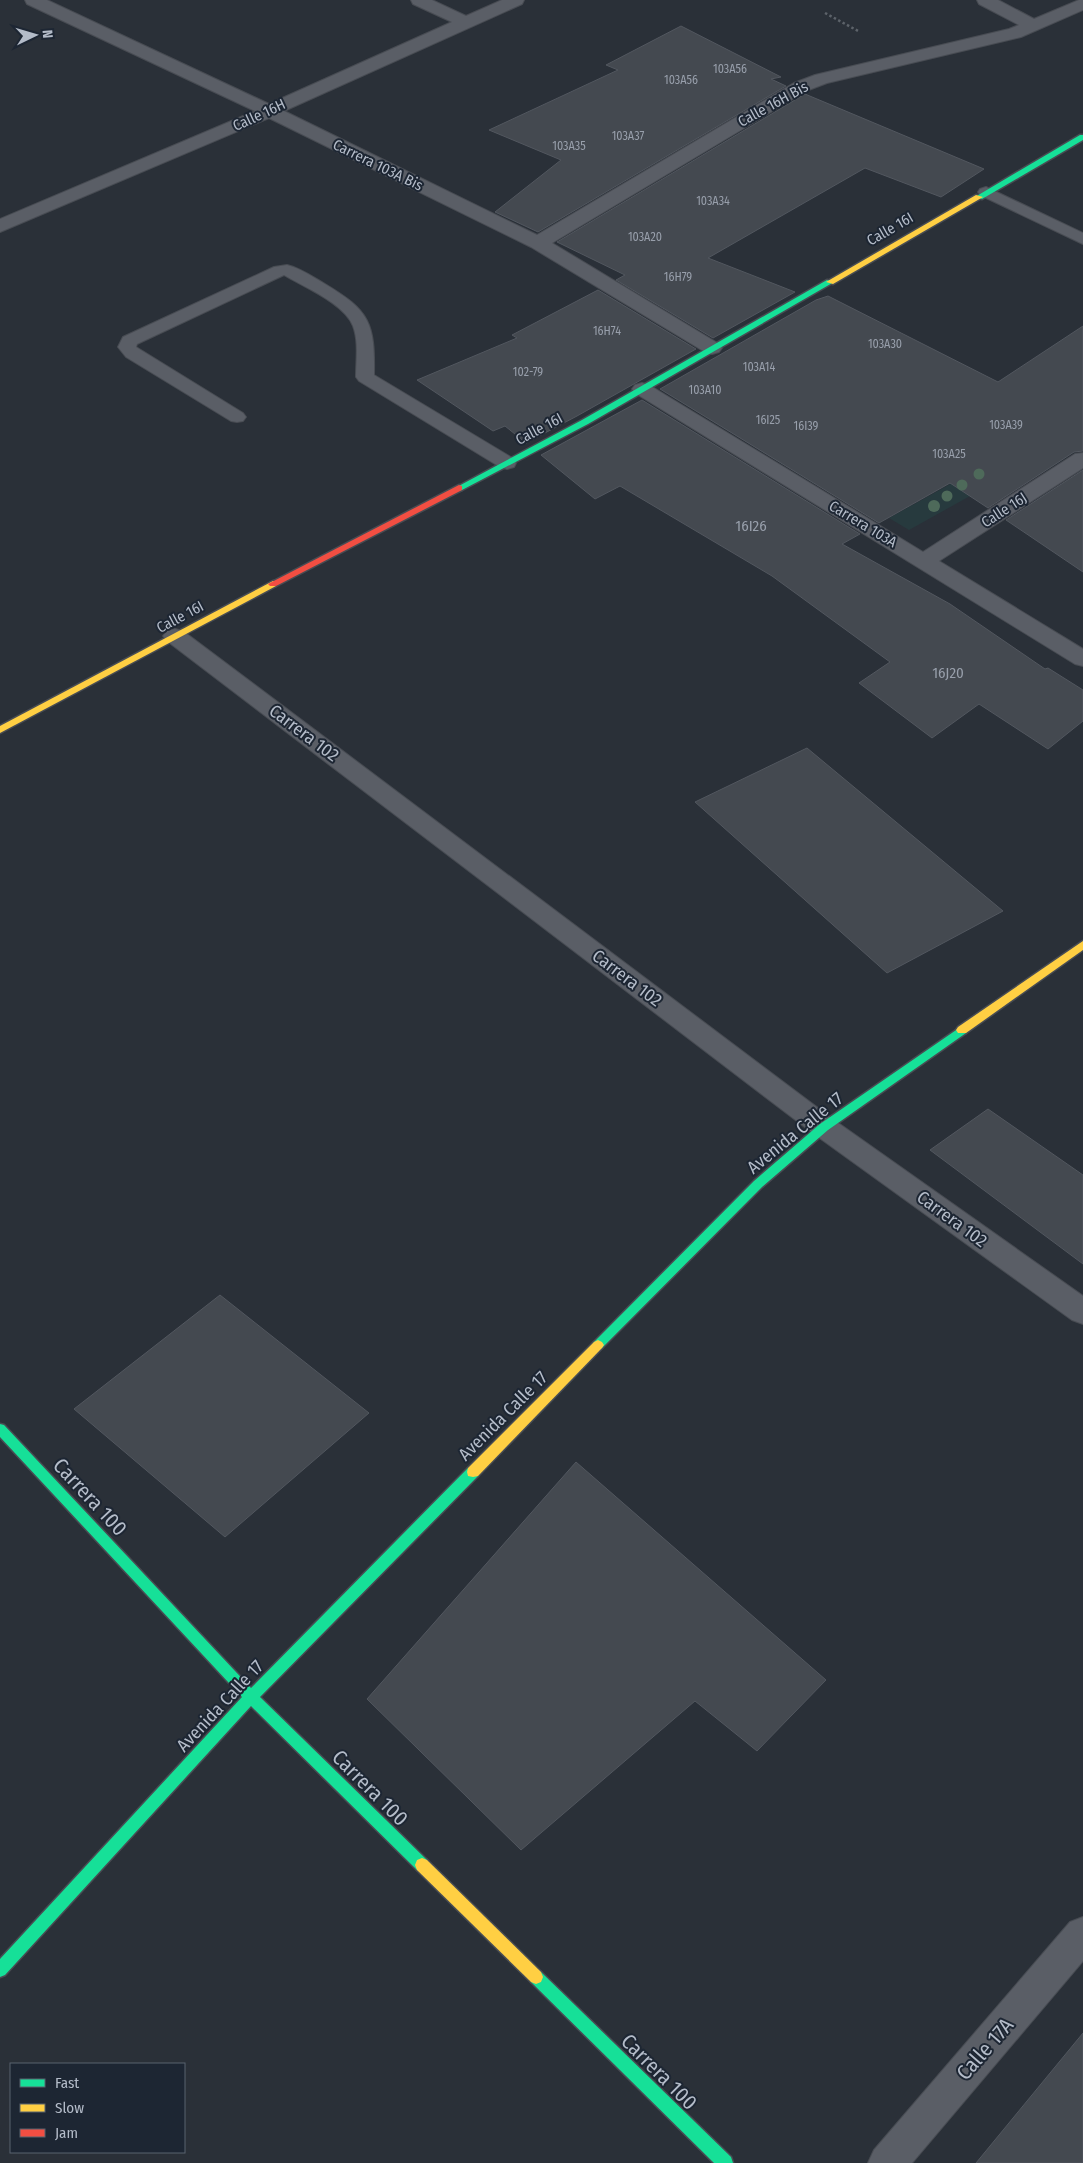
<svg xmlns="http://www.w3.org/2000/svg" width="1083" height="2163" font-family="'Fira Sans Condensed',sans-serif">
<rect width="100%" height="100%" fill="#2a3038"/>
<!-- green -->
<path fill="#273a3e" d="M 985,465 L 1006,476 L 909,530 L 889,518 Z"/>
<!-- building -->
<g fill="#444950" stroke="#52575f">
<path d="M 681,26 L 781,77 L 771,79 L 786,86 L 538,232 L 495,212 L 561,160 L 489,130 L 618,70 L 606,65 Z"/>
<path d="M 805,94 L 984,169 L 941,197 L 865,168 L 708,258 L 795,292 L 713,338 L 616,280 L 625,275 L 557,242 Z"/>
<path d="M 598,290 L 696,349 L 577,416 L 526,443 L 505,426 L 493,431 L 417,380 L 517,338 L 512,335 Z"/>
<path d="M 828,296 L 998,382 L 1083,326 L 1083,451 L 1074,452 L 988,508 L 950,483 L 879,523 L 660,389 L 816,300 Z"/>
<path d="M 642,400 L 860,534 L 842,544 L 950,604 L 1045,669 L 1048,668 L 1083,690 L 1083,721 L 1048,749 L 979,704 L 932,738 L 859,683 L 890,662 L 772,576 L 620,486 L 595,499 L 541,455 Z"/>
<path d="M 1083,470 L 1083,572 L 1006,520 Z"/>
<path d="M 807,748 L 1003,911 L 887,973 L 695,802 Z"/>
<path d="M 988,1109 L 1083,1175 L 1083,1264 L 930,1150 Z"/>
<path d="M 220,1295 L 369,1413 L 225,1537 L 74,1409 Z"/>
<path d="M 576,1462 L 826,1680 L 757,1751 L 695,1701 L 521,1850 L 367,1699 Z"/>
<path d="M 1083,2033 L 1083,2163 L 976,2163 Z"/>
</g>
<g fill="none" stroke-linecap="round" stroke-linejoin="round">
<!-- lane casing -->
<g stroke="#484c53" stroke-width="2">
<g id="lane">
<path d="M 986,187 L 1083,233 L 1083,244 L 980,195 L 978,192 L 980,189 Z"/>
<path d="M 287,265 C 300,268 313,277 325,284 C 370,311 375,323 374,375 L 514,459 L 516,463 L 514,467 L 507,469 L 500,467 L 359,381 L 356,377 C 356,360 359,342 353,326 C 345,304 304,287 284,275 L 137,344 L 136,347 L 243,413 L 246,417 L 243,421 L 237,422 L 231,421 L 126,357 L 118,347 L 123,337 L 274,267 Z"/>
</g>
</g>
<!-- street casing -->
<g stroke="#484c53" stroke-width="2">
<g id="street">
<path d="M 25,0 L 47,0 L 269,104 L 452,22 L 413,4 L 411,0 L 432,0 L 466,16 L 502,0 L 524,0 L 522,4 L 284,111 L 537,235 L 794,83 L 815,75 L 1009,29 L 1019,25 L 979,4 L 977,0 L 998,0 L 1034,19 L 1079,0 L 1083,0 L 1083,10 L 1021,37 L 827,83 L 806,91 L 552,243 L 719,344 L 722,348 L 719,352 L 712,354 L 705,352 L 531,247 L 269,118 L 0,232 L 0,219 L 255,111 L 27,4 Z"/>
<path d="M 642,383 L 649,385 L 923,552 L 1075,454 L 1083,453 L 1083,468 L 939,561 L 1083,649 L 1083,666 L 1075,664 L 635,393 L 632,389 L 635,385 Z"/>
<path d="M 175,629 L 183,631 L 834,1120 L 1083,1296 L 1083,1324 L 1072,1320 L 814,1134 L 167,641 L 163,636 L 167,631 Z"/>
<path d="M 1083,1917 L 1083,1961 L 912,2163 L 868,2163 L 874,2150 L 1070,1922 Z"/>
</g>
</g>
<!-- fast casing -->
<g stroke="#484c53" stroke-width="3">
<g id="fast">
<path d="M 1080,135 L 1083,135 L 1083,140 L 982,199 L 975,197 Z"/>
<path d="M 827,280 L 834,282 L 588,424 L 462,490 L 459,491 L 455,488 L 582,420 Z"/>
<path d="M 962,1026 L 968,1030 L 966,1033 L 828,1130 L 762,1187 L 602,1348 L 598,1350 L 594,1348 L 592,1345 L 594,1342 L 754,1181 L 820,1124 Z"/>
<path d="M 0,1424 L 4,1425 L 251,1688 L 468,1468 L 473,1467 L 478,1468 L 479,1472 L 478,1476 L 260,1697 L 427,1860 L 429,1865 L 427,1870 L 422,1872 L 417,1870 L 251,1706 L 5,1975 L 0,1977 L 0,1959 L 242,1697 L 0,1437 Z"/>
<path d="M 536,1970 L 541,1972 L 731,2157 L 733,2163 L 714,2163 L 531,1982 L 529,1977 L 531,1972 Z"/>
</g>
</g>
<!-- slow casing -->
<g stroke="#484c53" stroke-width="3">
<g id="slow">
<path d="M 976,195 L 983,197 L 833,284 L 826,282 Z"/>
<path d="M 273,581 L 276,582 L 276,586 L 0,733 L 0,726 Z"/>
<path d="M 1083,941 L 1083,950 L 966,1033 L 958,1033 L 956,1030 L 958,1027 Z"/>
<path d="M 598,1340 L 602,1342 L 604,1345 L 602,1348 L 478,1476 L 473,1477 L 468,1476 L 467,1472 L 468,1468 L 594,1342 Z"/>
<path d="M 422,1858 L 427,1860 L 541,1972 L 543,1977 L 541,1982 L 536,1984 L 531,1982 L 417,1870 L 415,1865 L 417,1860 Z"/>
</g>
</g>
<!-- jam casing -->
<g stroke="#484c53" stroke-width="3">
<path id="jam" d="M 459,485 L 462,486 L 462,490 L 276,586 L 270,586 L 268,584 Z"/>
</g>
<!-- path -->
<path stroke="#5d636a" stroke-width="2.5" stroke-dasharray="2.5 2.5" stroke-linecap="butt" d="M 825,13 L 860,32"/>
<!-- lane -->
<use href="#lane" fill="#5a5e66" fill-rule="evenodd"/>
<!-- street -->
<use href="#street" fill="#5a5e66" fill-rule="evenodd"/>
<!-- fast -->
<use href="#fast" fill="#16e098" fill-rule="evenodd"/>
<!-- slow -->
<use href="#slow" fill="#ffcf43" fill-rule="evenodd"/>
<!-- jam -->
<use href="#jam" fill="#f24e42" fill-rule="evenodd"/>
</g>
<!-- trees -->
<g fill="#4e6a5a">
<circle cx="979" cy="474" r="5.5"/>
<circle cx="962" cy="485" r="5.5"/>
<circle cx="947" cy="496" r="5.5"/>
<circle cx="934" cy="506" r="6"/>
</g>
<g text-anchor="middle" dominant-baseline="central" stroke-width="4" stroke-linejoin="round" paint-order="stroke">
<!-- far-number labels -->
<g font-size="12" fill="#989fab">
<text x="730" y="69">103A56</text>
<text x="681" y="80">103A56</text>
<text x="628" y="136">103A37</text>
<text x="569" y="146">103A35</text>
<text x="713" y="201">103A34</text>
<text x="645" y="237">103A20</text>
<text x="678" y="277">16H79</text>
<text x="607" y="331">16H74</text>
<text x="885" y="344">103A30</text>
<text x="759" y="367">103A14</text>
<text x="528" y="372">102-79</text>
<text x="705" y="390">103A10</text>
<text x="768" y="420">16I25</text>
<text x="1006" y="425">103A39</text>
<text x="806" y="426">16I39</text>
<text x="949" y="454">103A25</text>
</g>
<!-- far-street labels -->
<g font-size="15" fill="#b4bcc9" stroke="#1d2633">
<text transform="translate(773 104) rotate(-29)">Calle 16H Bis</text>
<text transform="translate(259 115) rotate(-25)">Calle 16H</text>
<text transform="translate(378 165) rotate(26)">Carrera 103A Bis</text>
<text transform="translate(890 229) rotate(-30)">Calle 16I</text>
<text transform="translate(539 429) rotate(-28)">Calle 16I</text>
<text transform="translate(1004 510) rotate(-33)">Calle 16J</text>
<text transform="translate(863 524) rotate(31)">Carrera 103A</text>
<text transform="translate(180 617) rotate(-28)">Calle 16I</text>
</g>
<!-- number labels -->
<g font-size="15" fill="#989fab">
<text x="751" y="526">16I26</text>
<text x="948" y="673">16J20</text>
</g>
<!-- street labels -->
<g font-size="18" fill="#b4bcc9" stroke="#1d2633">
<text transform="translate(304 733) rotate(37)">Carrera 102</text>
<text transform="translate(627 978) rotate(37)">Carrera 102</text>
<text transform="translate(795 1133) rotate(-39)">Avenida Calle 17</text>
<text transform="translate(952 1219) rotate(36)">Carrera 102</text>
<text transform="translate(503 1416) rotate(-45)">Avenida Calle 17</text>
<text transform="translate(220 1706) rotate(-47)">Avenida Calle 17</text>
</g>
<!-- near-street labels -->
<g font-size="21" fill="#b4bcc9" stroke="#1d2633">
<text transform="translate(90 1497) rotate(47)">Carrera 100</text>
<text transform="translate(370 1788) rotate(45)">Carrera 100</text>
<text transform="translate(985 2049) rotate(-49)">Calle 17A</text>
<text transform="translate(659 2072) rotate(45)">Carrera 100</text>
</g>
</g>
<!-- legend -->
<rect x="10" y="2063" width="175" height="90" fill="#1d2633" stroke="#59626f"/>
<rect x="20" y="2079" width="25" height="8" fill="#16e098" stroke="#59626f"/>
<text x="55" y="2088" font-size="15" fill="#b4bcc9">Fast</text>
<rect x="20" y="2104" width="25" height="8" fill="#ffcf43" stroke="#59626f"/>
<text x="55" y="2113" font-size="15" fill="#b4bcc9">Slow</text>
<rect x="20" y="2129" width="25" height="8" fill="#f24e42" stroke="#59626f"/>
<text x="55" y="2138" font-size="15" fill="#b4bcc9">Jam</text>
<!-- north arrow -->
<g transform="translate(35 35) rotate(85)" stroke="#1d2633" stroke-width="4" paint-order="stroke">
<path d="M0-4L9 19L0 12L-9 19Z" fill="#b4bcc9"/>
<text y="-8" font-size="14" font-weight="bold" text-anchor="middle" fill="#b4bcc9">N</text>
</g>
</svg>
